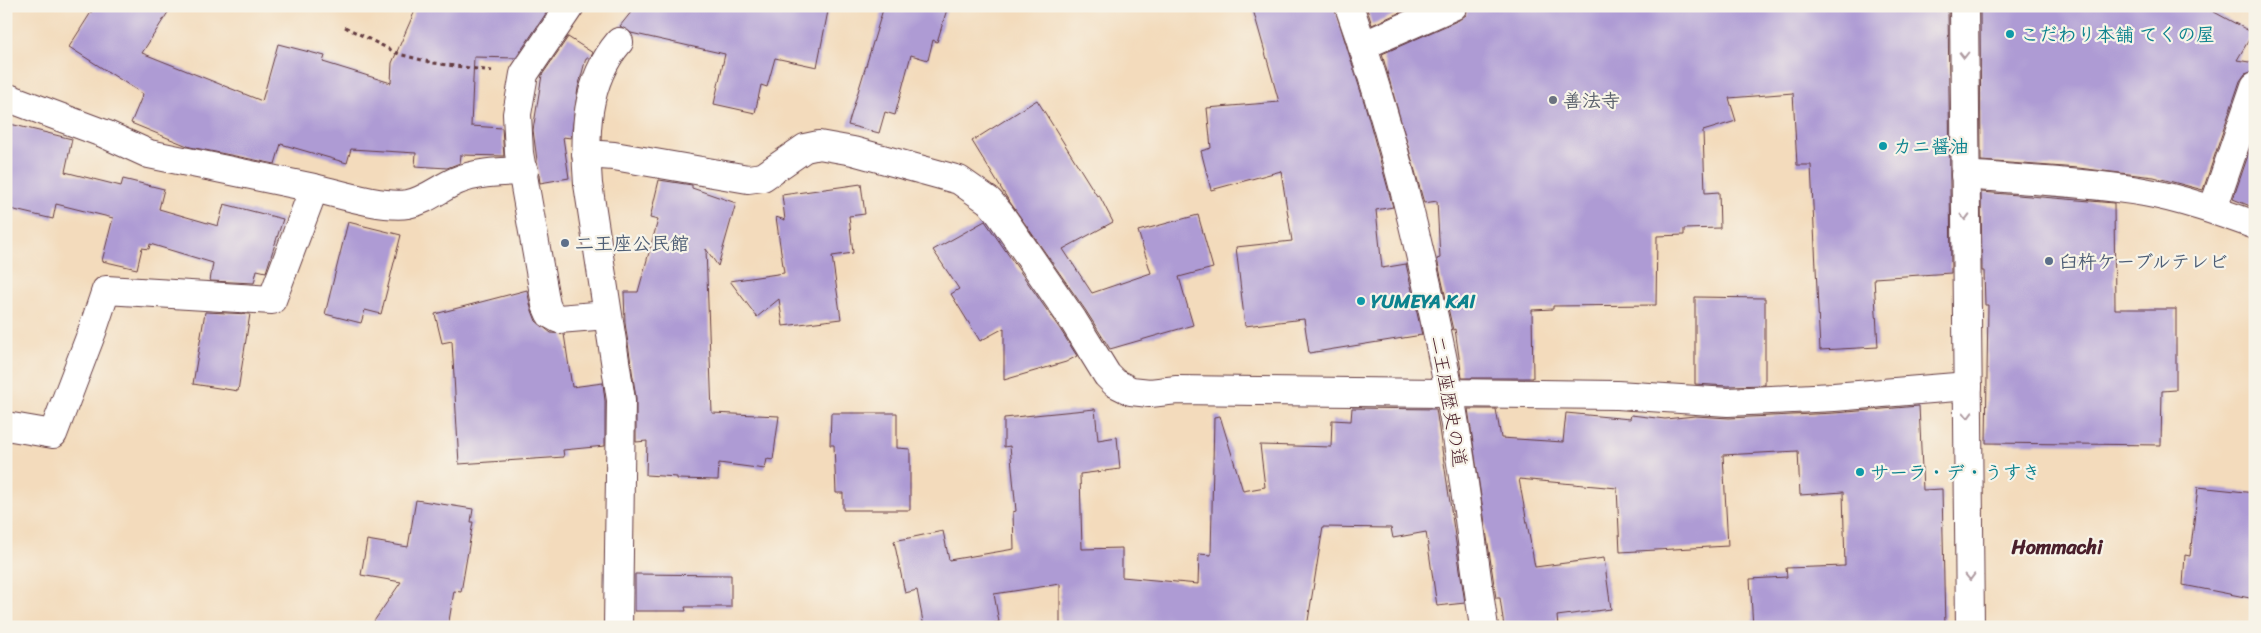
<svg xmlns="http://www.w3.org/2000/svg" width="2261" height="633" font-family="Sriracha,'Klee One',sans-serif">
<rect width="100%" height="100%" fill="#f7f3e8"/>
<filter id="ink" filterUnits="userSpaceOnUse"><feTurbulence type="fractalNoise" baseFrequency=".02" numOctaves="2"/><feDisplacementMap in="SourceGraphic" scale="10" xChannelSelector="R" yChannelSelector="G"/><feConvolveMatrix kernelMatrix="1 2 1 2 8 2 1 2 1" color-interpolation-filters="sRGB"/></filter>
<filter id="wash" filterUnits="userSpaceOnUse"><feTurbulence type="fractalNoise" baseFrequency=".0096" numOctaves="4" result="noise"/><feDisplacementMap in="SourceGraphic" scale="20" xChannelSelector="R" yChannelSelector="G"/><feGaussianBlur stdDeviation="1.12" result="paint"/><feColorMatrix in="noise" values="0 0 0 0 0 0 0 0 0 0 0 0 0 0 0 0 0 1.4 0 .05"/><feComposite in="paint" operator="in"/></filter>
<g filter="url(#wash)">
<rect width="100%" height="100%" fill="#f3dbbc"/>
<g id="blocks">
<!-- building -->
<g fill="#ae9bd4">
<path d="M 95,6 L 172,6 L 142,53 L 262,101 L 278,44 L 325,56 L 323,62 L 391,83 L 392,63 L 417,6 L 551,6 L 516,58 L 474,57 L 471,126 L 502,128 L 504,156 L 461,155 L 460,163 L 447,168 L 415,166 L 416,153 L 351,149 L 347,163 L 281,144 L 275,164 L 190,147 L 131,123 L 143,94 L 69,47 Z"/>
<path d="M 636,6 L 829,6 L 817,67 L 775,58 L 767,87 L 761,85 L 755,113 L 714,104 L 725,54 L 631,33 L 620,26 Z"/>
<path d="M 884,6 L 948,6 L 937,42 L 933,40 L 928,60 L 911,55 L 895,115 L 885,112 L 879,133 L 848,125 Z"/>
<path d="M 1252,6 L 1334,6 L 1365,105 L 1393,207 L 1376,210 L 1382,268 L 1406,264 L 1422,335 L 1309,353 L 1304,319 L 1245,326 L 1236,247 L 1292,241 L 1281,171 L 1211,190 L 1201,151 L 1211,148 L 1207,108 L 1279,102 Z"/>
<path d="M 1366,6 L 1414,6 L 1372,25 Z"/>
<path d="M 1468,6 L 1948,6 L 1951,273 L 1874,278 L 1878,347 L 1820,350 L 1811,165 L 1797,165 L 1793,93 L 1729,98 L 1736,121 L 1703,131 L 1705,193 L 1719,192 L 1720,228 L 1684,229 L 1684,235 L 1657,236 L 1656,305 L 1553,306 L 1553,309 L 1532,310 L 1533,378 L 1462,378 L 1455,329 L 1453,330 L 1437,259 L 1440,258 L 1437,201 L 1424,203 L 1382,54 L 1459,20 L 1466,15 Z"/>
<path d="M 1980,6 L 2203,6 L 2253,33 L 2237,60 L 2255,63 L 2255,71 L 2245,74 L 2240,81 L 2203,190 L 2154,177 L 2078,168 L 1981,161 Z"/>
<path d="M 568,37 L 593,53 L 590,58 L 586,58 L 578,88 L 571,138 L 563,137 L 569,178 L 540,183 L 533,130 L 542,75 Z"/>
<path d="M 1037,100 L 1097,196 L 1099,195 L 1113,222 L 1063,249 L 1092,293 L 1151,273 L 1138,231 L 1198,215 L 1213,268 L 1179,277 L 1193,325 L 1110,349 L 1086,311 L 1007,198 L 972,141 Z"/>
<path d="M 6,123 L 72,139 L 65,172 L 121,186 L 123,179 L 164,189 L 159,209 L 218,226 L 224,204 L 283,219 L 266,272 L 257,270 L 254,283 L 210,281 L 213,263 L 150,244 L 149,249 L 142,248 L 137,269 L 102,261 L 113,218 L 56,204 L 53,219 L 6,208 Z"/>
<path d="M 2255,135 L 2255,208 L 2233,199 Z"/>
<path d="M 659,180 L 692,185 L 692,188 L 736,203 L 718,266 L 706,249 L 712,413 L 779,416 L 773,460 L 767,459 L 765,469 L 719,463 L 718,480 L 677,479 L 677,477 L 646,475 L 647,441 L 636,442 L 636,398 L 625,323 L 624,292 L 638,292 L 658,220 L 650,218 Z"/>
<path d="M 861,184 L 865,214 L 849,216 L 853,253 L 832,256 L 841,319 L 783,326 L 779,299 L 757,317 L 730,281 L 784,273 L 776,217 L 785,220 L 782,195 Z"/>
<path d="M 1981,192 L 2114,203 L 2115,309 L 2176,309 L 2176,390 L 2162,391 L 2161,445 L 1986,443 L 1988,305 L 1985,305 L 1984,271 L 1982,271 Z"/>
<path d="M 985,221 L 1060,329 L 1077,356 L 1066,362 L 1004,380 L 1004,328 L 980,341 L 951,294 L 959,289 L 933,250 Z"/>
<path d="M 348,222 L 401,235 L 381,314 L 365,310 L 361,323 L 325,314 Z"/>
<path d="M 527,290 L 531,308 L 536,321 L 551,333 L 564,334 L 572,387 L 603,383 L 605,401 L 605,446 L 563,450 L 564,457 L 459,464 L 452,341 L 442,343 L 435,314 Z"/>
<path d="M 1695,297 L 1765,298 L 1765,385 L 1728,386 L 1695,384 Z"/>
<path d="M 205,312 L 250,314 L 238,391 L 193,384 Z"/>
<path d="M 1919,406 L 1923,490 L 1942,489 L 1945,627 L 1753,627 L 1750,579 L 1787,577 L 1786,568 L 1845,566 L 1843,492 L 1800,495 L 1798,451 L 1723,455 L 1728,546 L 1620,552 L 1617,488 L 1519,479 L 1535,567 L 1604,558 L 1611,609 L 1557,616 L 1558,627 L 1504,627 L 1500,598 L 1496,598 L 1468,409 L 1496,409 L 1501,438 L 1563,442 L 1566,413 L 1630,419 L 1631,415 L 1665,419 L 1695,416 L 1729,418 L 1835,413 Z"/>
<path d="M 1352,408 L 1436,409 L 1465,603 L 1437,606 L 1426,532 L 1393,538 L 1391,528 L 1323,527 L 1307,627 L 1060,627 L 1060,584 L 994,594 L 999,622 L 994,623 L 994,627 L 924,627 L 917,590 L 905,593 L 894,541 L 943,531 L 949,560 L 1014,549 L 1013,512 L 1016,511 L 1010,446 L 1004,447 L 1004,418 L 1095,409 L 1098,440 L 1117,437 L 1120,469 L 1080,474 L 1082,549 L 1122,548 L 1122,577 L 1198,584 L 1199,554 L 1211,555 L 1214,417 L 1220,416 L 1243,491 L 1265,487 L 1260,445 L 1331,447 L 1332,420 L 1351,421 Z"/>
<path d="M 831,413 L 897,413 L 897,448 L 910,449 L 910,510 L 843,510 L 843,493 L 836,493 L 834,445 L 830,445 Z"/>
<path d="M 2198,487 L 2255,493 L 2255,599 L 2183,585 L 2185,555 L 2190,556 Z"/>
<path d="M 416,500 L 473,509 L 471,522 L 473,522 L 461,592 L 454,591 L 448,627 L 370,627 L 401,582 L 361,575 L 367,540 L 408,547 Z"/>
<path d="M 635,574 L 731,575 L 731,607 L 685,607 L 686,611 L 635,611 Z"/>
</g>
</g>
</g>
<g filter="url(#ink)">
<use href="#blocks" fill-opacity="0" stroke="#633b41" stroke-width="1"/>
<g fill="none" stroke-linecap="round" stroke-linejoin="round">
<!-- minor casing -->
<g stroke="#633b41" stroke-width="30">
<g id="minor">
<path d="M 570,6 L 524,74 L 517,114 L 519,153 L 546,305 L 550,314 L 559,319 L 607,315"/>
<path d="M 1349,6 C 1393,131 1424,261 1449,391 C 1464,469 1472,548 1484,627"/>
<path d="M 1964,6 L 1970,627"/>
<path d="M 1362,46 L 1453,6"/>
<path d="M 6,97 L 105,134 L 149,154 L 314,188"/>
<path d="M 586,154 L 614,156 L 748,179 L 763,177 L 805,148 L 819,145 L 853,151 L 959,180 L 989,201 L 1000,214 L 1073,320 L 1107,375 L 1115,383 L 1131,391 L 1150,393 L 1177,390 L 1617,395 L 1728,402 L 1834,397 L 1968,386"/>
<path d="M 1965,175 C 2024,180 2085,182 2144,192 C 2183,199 2219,212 2255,225"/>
<path d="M 2213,209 L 2255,86"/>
<path d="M 6,426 L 53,434 L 92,332 L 106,290 L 272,300 L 314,188 C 339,194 383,208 408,204 C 425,201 440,188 456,181 C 477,172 501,172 524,171"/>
<path d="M 618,627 L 621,400 L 588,184 C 584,134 585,82 619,42"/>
</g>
</g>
<!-- path -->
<path stroke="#633b41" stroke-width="3" stroke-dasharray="4 4" stroke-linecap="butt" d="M 345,27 L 399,54 L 433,63 L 492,71"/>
<!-- minor -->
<use href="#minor" stroke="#fff" stroke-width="28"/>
</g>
<!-- one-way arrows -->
<defs><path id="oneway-chevron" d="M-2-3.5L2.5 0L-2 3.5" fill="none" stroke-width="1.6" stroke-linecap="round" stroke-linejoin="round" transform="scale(1.25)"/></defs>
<g stroke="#ae9aa0">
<use href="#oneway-chevron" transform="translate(1964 55) rotate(90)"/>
<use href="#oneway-chevron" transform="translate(1965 217) rotate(89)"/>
<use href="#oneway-chevron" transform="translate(1968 415) rotate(89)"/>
<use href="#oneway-chevron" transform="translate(1970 577) rotate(89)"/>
</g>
</g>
<!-- markers -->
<g fill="#0f9aa8" stroke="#f7f3e8" stroke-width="2">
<circle cx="2010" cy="34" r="5"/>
<circle cx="1883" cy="146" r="5"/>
<circle cx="1361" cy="301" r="5"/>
<circle cx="1860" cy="472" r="5"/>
</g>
<circle fill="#6b7280" stroke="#f7f3e8" stroke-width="2" cx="1553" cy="100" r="5"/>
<g fill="#5c6f8a" stroke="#f7f3e8" stroke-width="2">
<circle cx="565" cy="243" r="5"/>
<circle cx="2049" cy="261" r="5"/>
</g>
<g text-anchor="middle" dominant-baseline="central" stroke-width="4.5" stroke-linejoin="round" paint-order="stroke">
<!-- culture labels -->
<g font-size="19" font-weight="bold" fill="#0d838f" stroke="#f7f3e8" text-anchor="start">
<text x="2020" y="34">こだわり本舗 てくの屋</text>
<text x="1893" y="146">カニ醤油</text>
<text x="1371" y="301">YUMEYA KAI</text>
<text x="1870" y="472">サーラ・デ・うすき</text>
</g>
<!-- worship labels -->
<g font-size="19" font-weight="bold" fill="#5b616d" stroke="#f7f3e8" text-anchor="start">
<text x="1563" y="100">善法寺</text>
</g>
<!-- service labels -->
<g font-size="19" font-weight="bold" fill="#4e5e75" stroke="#f7f3e8" text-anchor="start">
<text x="575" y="243">二王座公民館</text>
<text x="2059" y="261">臼杵ケーブルテレビ</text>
</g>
<!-- street labels -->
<g font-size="19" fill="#4a1f2b" stroke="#f7f3e8">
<text transform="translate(1449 401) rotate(80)">二王座歴史の道</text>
</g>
<!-- neighbourhood labels -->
<g font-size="20" font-weight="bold" fill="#4a1f2b" stroke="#f7f3e8">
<text x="2057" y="547">Hommachi</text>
</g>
</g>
<!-- margin -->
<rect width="2261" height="633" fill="none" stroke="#f7f3e8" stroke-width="25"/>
</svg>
